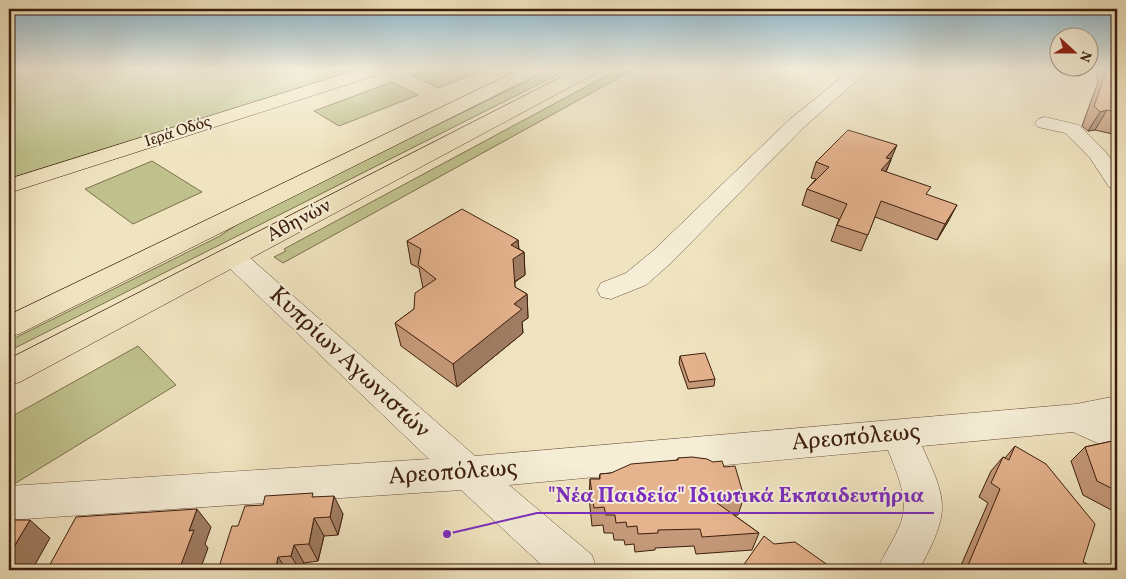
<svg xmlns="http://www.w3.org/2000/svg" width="1126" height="579" font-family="Vollkorn,serif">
<rect width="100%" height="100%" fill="#f0e4c0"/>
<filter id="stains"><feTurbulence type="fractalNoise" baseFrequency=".004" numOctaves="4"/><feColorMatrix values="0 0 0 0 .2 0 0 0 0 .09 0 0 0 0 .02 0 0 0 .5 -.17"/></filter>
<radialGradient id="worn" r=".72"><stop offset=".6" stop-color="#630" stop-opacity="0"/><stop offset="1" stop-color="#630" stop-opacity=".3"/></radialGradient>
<!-- green -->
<g fill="#c0c28d" stroke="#7e704d">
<path d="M 9,69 L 377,69 L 9,186 Z"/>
<path d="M 429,69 L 487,69 L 438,88 L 412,75 Z"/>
<path d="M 552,69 L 569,69 L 9,351 L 9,341 L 218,237 L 252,215 Z"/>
<path d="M 619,69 L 635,69 L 283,263 L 274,257 L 286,251 L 284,249 Z"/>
<path d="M 392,82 L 418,95 L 339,126 L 314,111 Z"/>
<path d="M 152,161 L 202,192 L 133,224 L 85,189 Z"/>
<path d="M 138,346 L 176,385 L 11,486 L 9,482 L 9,418 Z"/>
</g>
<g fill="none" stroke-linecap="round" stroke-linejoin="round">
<!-- minor casing -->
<g stroke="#69503a" stroke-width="1">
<g id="minor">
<path d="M 852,69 L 870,69 L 803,128 L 672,262 L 646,285 L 611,299 L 601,297 L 597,290 L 601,283 L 626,273 L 654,250 L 789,120 Z"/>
<path d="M 1045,117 L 1079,125 L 1104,150 L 1117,167 L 1117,189 L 1109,187 L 1090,158 L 1065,133 L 1038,127 L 1035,123 L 1038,119 Z"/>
<path d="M 232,248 L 241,250 L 475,456 L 1076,404 L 1117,396 L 1117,452 L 1073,432 L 922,446 C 930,465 943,488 942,509 C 941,530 928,552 919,570 L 877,570 C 884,554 894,540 900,525 C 910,500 897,473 888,450 L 509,485 L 592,555 L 597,570 L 547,570 L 461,490 L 9,520 L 9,486 L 429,459 L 223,262 L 219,256 L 223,250 Z"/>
</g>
</g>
<!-- major casing -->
<g stroke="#3c1e0d" stroke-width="1">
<path id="major" d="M 360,69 L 385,69 L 383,73 L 9,193 L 9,179 Z"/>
</g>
<!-- highway casing -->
<g stroke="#3c1e0d" stroke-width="1">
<g id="highway">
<path d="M 521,69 L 542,69 L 540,73 L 19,334 L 9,337 L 9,315 Z"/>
<path d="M 577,69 L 598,69 L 596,73 L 20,382 L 9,385 L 9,359 Z"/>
</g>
</g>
<!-- minor -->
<use href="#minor" fill="#f5edd6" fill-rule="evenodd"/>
<!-- major -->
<use href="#major" fill="#f0e4c0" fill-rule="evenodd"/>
<!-- highway -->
<use href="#highway" fill="#f0e4c0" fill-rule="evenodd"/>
</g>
<!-- wall -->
<g fill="#c59a7a" stroke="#3c1e0d">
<path d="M 1095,69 L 1117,69 L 1117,135 L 1095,130 L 1088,131 L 1082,126 L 1098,82 Z"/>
<path d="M 891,160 L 890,162 L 886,172 L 928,195 L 949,220 L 937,240 L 875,217 L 861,251 L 831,241 L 839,219 L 802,205 L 807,189 L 816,179 L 811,178 L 816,162 Z"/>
<path d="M 518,240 L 519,249 L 524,252 L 525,275 L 515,282 L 515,287 L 527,294 L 528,318 L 522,322 L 523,333 L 457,387 L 401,346 L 395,323 L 414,309 L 423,288 L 419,268 L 411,264 L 407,241 Z"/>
<path d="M 680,356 L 715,379 L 714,386 L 688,389 L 679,363 Z"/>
<path d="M 1117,440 L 1117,513 L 1083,495 L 1071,461 L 1085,447 Z"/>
<path d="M 1015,446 L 1083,562 L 1098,570 L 959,570 L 988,503 L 979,497 L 991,471 L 1003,457 L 1005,458 Z"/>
<path d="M 678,458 L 724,467 L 744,497 L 738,515 L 734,515 L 759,533 L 752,550 L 696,554 L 694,546 L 655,548 L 655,550 L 635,552 L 634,544 L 625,545 L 624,540 L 614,540 L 613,533 L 604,533 L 603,525 L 592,526 L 589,497 L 590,479 L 599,479 L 600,474 L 611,473 L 677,460 Z"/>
<path d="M 315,497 L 343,514 L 338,535 L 324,536 L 318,561 L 304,563 L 302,570 L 218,570 L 238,526 Z"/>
<path d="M 1117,557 L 1117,570 L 1114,570 Z"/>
</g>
<!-- shaded-wall -->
<g fill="#a07d63" stroke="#3c1e0d">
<path d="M 1107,110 L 1095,130 L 1088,131 L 1100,112 Z"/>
<path d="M 897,145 L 885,174 L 875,186 L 886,158 Z"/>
<path d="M 957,205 L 949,220 L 937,240 L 945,224 Z"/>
<path d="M 518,240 L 519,255 L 524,252 L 525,275 L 514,282 L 511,245 Z"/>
<path d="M 527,294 L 528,318 L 522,322 L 523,333 L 457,387 L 453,364 L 514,304 Z"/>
<path d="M 334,496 L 343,514 L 338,535 L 330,517 Z"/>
<path d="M 197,509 L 211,527 L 205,544 L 208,548 L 200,570 L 179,570 L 189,531 Z"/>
<path d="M 314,518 L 324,536 L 318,561 L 309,544 Z"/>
<path d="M 30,520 L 50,538 L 32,570 L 9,570 L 9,555 Z"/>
<path d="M 294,545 L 304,563 L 302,570 L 300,570 L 291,556 Z"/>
<path d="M 278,557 L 287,570 L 278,570 L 276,567 Z"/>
</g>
<!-- building -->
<g fill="#e5b38e" stroke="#3c1e0d">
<path d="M 1107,69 L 1117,69 L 1117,113 L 1107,110 L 1100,112 L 1094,106 Z"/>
<path d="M 848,130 L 897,145 L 886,158 L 891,159 L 881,170 L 931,187 L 926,194 L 957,205 L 945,224 L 881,201 L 868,235 L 837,225 L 847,204 L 807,189 L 829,167 L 816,162 Z"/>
<path d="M 462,209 L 518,240 L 511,245 L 524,252 L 513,259 L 515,287 L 527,294 L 514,304 L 522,309 L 453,364 L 395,323 L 414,309 L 415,293 L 436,279 L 418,265 L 421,249 L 407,241 Z"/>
<path d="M 705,353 L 715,379 L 689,382 L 680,356 Z"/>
<path d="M 1117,440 L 1117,491 L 1097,481 L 1085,447 Z"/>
<path d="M 1015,446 L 1046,464 L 1095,524 L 1083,562 L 1098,570 L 966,570 L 1000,489 L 991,483 L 1003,457 L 1009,460 Z"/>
<path d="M 692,457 L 707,459 L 713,462 L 722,461 L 724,467 L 735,466 L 744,497 L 713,500 L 759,533 L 702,537 L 700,529 L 658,530 L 658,533 L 638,534 L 637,526 L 627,527 L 626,522 L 616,523 L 615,515 L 606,515 L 604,507 L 594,508 L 590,479 L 600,479 L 600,474 L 611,473 L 631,464 L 678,460 L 678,458 Z"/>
<path d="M 313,493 L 312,497 L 334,496 L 330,517 L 314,518 L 309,544 L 294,545 L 291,556 L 278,557 L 276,567 L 265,568 L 264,570 L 218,570 L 232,526 L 238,526 L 245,506 L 263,505 L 265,496 Z"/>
<path d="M 197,509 L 189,531 L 194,530 L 179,570 L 47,570 L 76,517 Z"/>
<path d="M 9,520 L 30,520 L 9,555 Z"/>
<path d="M 764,536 L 774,544 L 795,542 L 832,568 L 830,570 L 740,570 Z"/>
</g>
<!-- sky -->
<linearGradient id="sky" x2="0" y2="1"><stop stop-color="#89b8d2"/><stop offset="0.46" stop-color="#f8f3e3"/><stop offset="1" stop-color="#f8f3e3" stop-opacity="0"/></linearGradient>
<rect width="1126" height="150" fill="url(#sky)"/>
<g text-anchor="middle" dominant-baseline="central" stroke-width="4" stroke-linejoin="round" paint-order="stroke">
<!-- far-street labels -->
<g font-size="16" fill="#3c1e0d" stroke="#f5edd6">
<text transform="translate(178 132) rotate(-18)">Ιερά Οδός</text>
</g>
<!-- street labels -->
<g font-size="20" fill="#3c1e0d" stroke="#f5edd6">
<text transform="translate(299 221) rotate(-28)">Αθηνών</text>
</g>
<!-- near-street labels -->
<g font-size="24" fill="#3c1e0d" stroke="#f5edd6">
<text transform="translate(349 363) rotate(43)">Κυπρίων Αγωνιστών</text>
<text transform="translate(856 438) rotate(-5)">Αρεοπόλεως</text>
<text transform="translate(453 473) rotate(-4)">Αρεοπόλεως</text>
</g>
</g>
<!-- callouts -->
<path fill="none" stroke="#7b2cbf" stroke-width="2" d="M447 534L537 513H934"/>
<circle fill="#7b2cbf" stroke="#f5edd6" stroke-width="2" cx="447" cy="534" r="5"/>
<g font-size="21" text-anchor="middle" font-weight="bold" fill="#7b2cbf" stroke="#f5edd6" stroke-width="4" stroke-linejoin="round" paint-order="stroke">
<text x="736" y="502">"Νέα Παιδεία" Ιδιωτικά Εκπαιδευτήρια</text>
</g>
<!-- margin -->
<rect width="1126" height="579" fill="none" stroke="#f0e4c0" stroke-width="30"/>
<rect x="10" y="10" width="1106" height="559" fill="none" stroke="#3c1e0d" stroke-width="2.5"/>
<rect x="15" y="15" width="1096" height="549" fill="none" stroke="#3c1e0d"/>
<!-- north arrow -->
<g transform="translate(1074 52) rotate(111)"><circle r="24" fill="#f5edd6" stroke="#ab9a86"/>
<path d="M0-4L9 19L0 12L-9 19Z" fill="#8f2418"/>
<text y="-8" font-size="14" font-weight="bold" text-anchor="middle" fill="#3c1e0d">N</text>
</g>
<rect width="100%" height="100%" filter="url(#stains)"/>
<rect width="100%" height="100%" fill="url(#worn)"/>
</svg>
